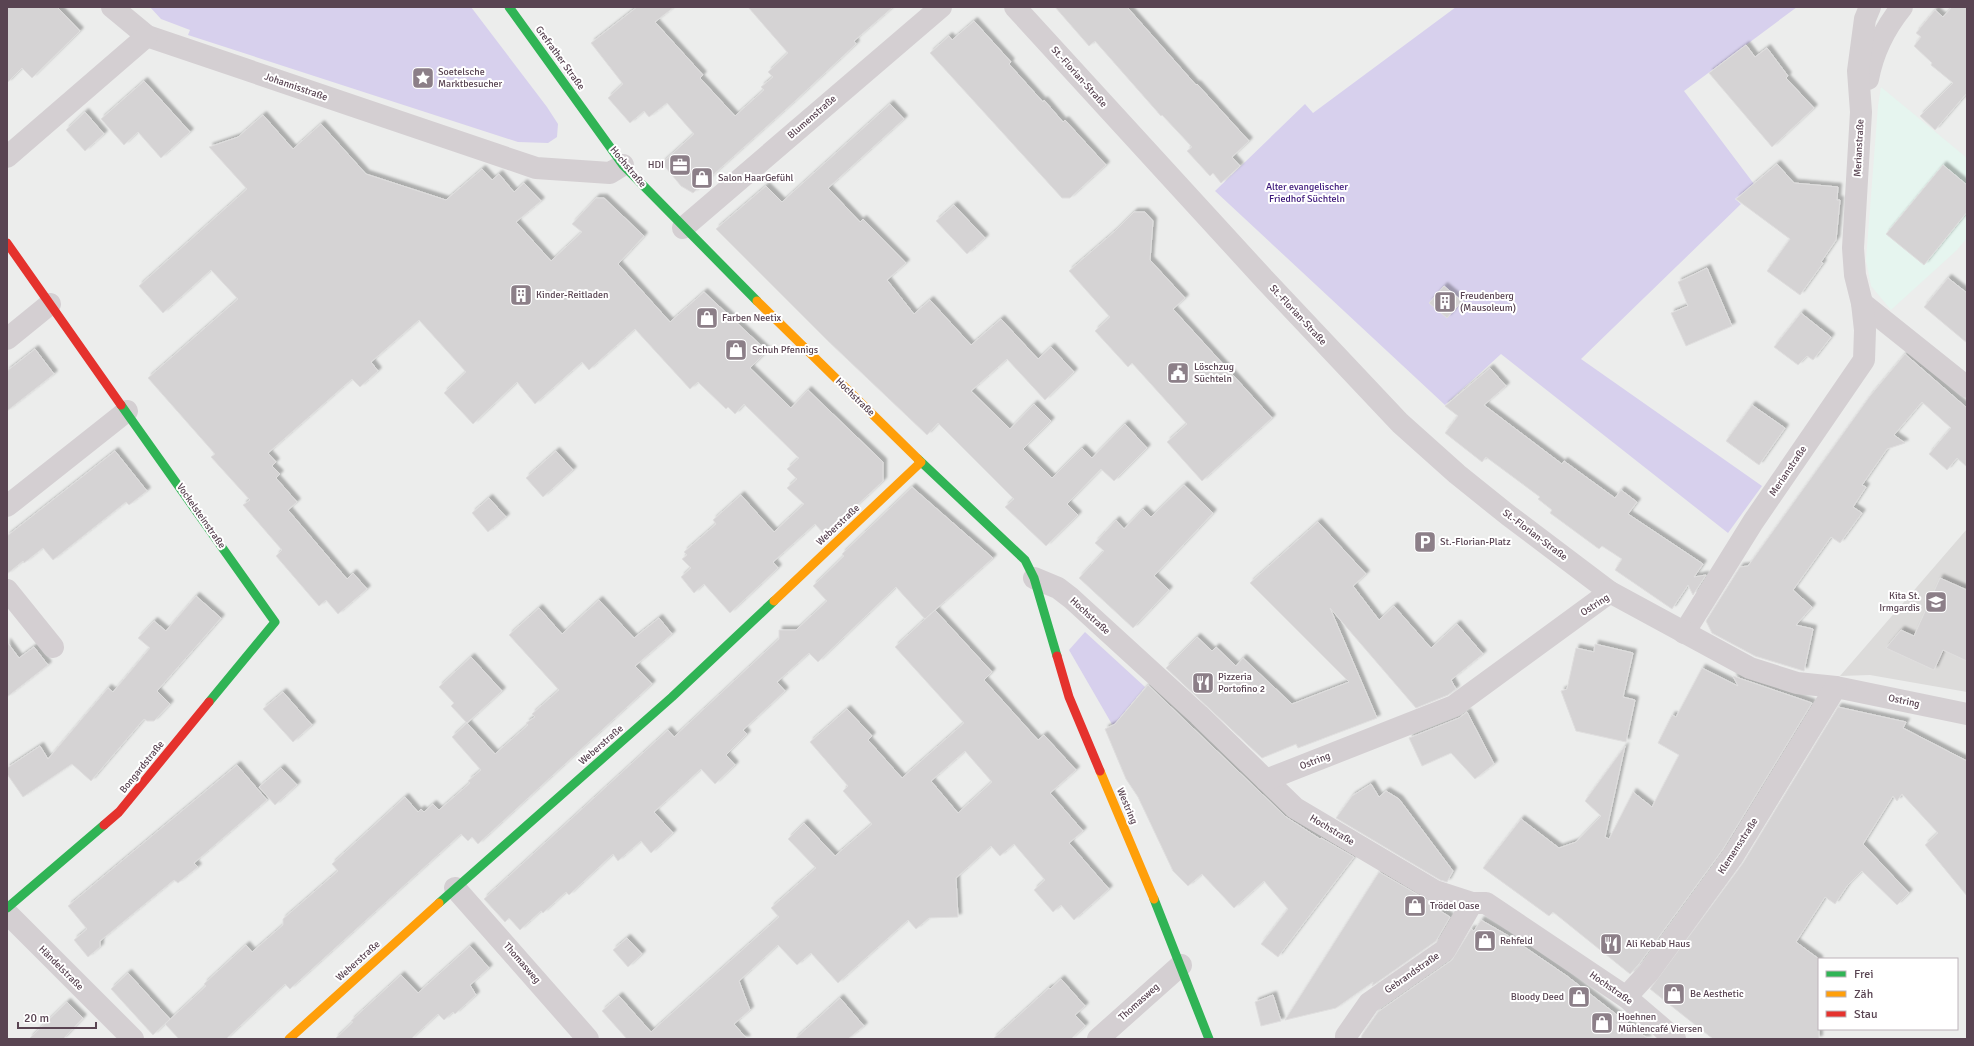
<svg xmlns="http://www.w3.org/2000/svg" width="1974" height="1046" font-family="Signika,sans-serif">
<defs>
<filter id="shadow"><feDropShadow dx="3.5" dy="-3.5" stdDeviation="1" flood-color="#0004"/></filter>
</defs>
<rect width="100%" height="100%" fill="#ecedec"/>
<!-- commercial -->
<path fill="#e6f5ef" d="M 1881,87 L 1967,158 L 1967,238 L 1957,250 L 1891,310 L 1871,286 L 1866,260 L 1878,106 Z"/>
<!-- education -->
<path fill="#dcdbda" d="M 1967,529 L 1967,692 L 1870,675 L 1840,676 Z"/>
<!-- green -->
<g fill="#d7d0ed">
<path d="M 150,7 L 471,7 L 547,107 L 558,124 L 557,137 L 548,143 L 518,142 L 188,35 L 190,30 L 161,19 Z"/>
<path d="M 1456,7 L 1797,7 L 1684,91 L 1754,184 L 1735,199 L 1741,204 L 1581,359 L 1762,486 L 1728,533 L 1501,354 L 1445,405 L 1215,191 L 1305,104 L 1313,113 Z"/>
<path d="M 1085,632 L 1145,687 L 1113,726 L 1069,650 Z"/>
</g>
<!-- building -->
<g fill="#d5d3d4" stroke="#dfdede" fill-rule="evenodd" filter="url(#shadow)">
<path d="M 7,7 L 57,7 L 80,31 L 32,78 L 22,68 L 7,83 Z"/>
<path d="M 637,7 L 674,7 L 655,22 L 703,75 L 700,78 L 735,116 L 764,90 L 761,87 L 773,77 L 768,72 L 788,53 L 748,7 L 893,7 L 854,41 L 856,44 L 795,101 L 693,193 L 681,186 L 662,163 L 694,134 L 667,103 L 649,117 L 644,111 L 630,123 L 608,98 L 623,84 L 591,43 Z"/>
<path d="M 1055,7 L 1127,7 L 1196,85 L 1197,84 L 1249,141 L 1232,157 L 1240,166 L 1221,183 L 1213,173 L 1210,176 L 1187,151 L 1192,147 L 1162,115 L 1161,116 L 1095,41 L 1089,46 Z"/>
<path d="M 1952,7 L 1967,7 L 1967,95 L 1966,94 L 1935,130 L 1920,116 L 1953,83 L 1931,65 L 1932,63 L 1914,46 L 1921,37 L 1916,33 L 1935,10 L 1943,17 Z"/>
<path d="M 974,21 L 1011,62 L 1009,64 L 1043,102 L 1044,100 L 1063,122 L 1065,120 L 1106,165 L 1070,198 L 1062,198 L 930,53 L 949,36 L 952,40 Z"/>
<path d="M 1746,45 L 1755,57 L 1767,48 L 1788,76 L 1786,78 L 1814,108 L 1772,147 L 1709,73 Z"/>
<path d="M 144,81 L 190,132 L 161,158 L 138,132 L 124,145 L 101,119 Z"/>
<path d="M 890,104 L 904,119 L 828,188 L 860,222 L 863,219 L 906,263 L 887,280 L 914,314 L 930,300 L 971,345 L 1001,319 L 1038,359 L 1051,347 L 1074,372 L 1045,400 L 1007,359 L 971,391 L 1010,429 L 1034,404 L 1051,421 L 1023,449 L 1052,478 L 1082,448 L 1092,458 L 1125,424 L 1147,448 L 1114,481 L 1101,469 L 1067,504 L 1078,515 L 1046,546 L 1005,507 L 1014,499 L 938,423 L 927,435 L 827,340 L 716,229 L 766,186 L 782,202 Z"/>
<path d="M 85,112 L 104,134 L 85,151 L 66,130 Z"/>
<path d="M 263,115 L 293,149 L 321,124 L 366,174 L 446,200 L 482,169 L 492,180 L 499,174 L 514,192 L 524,183 L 541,201 L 516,222 L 551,261 L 582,232 L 572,224 L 596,198 L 604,198 L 644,236 L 618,264 L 670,322 L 704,292 L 767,351 L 750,368 L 791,408 L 808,390 L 883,462 L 883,481 L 825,535 L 815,524 L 773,562 L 778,568 L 730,613 L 704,584 L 694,593 L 681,577 L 691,568 L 682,559 L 687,555 L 684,552 L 716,524 L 713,520 L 741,495 L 774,532 L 804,504 L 787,488 L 797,479 L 787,469 L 799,458 L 744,404 L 735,414 L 728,407 L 726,409 L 698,382 L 690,389 L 635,329 L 589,370 L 582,362 L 535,404 L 517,382 L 473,424 L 444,393 L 466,372 L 419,320 L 371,362 L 378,371 L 360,387 L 352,379 L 268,453 L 276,462 L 272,466 L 280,474 L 276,478 L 297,502 L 288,510 L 347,579 L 353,573 L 367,589 L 338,614 L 326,600 L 319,606 L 276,556 L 282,550 L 243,505 L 250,500 L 211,457 L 215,454 L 148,378 L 238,299 L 211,270 L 163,313 L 139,286 L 247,189 L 209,147 L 238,137 Z"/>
<path d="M 1777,164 L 1794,183 L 1838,187 L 1837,200 L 1840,200 L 1836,240 L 1821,262 L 1823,263 L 1800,295 L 1767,271 L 1790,239 L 1736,199 Z"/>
<path d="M 1943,165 L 1967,185 L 1967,212 L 1924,265 L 1886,234 Z"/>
<path d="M 954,205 L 985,238 L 967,254 L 936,221 Z"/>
<path d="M 1134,212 L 1145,212 L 1153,221 L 1150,260 L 1185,298 L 1173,309 L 1272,418 L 1202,481 L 1167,442 L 1187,424 L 1132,363 L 1128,367 L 1095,331 L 1110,317 L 1069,271 L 1114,232 Z"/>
<path d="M 1707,268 L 1732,326 L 1686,346 L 1671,313 L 1688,306 L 1678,282 Z"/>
<path d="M 1948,278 L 1967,293 L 1967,343 L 1924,307 Z"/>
<path d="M 1444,286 L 1462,301 L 1447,318 L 1429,303 Z"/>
<path d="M 1801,313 L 1831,337 L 1813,360 L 1807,356 L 1798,365 L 1774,347 Z"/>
<path d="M 35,349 L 54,374 L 7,411 L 7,371 Z"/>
<path d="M 1905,354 L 1967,408 L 1967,467 L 1957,458 L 1947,470 L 1929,454 L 1951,428 L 1922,402 L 1894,435 L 1905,443 L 1887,449 L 1862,485 L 1866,487 L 1853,507 L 1862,513 L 1840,543 L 1831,537 L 1793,590 L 1812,607 L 1796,625 L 1813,629 L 1804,671 L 1755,656 L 1712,633 L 1706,621 L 1740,567 L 1748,566 L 1870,396 Z"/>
<path d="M 1490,368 L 1506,386 L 1484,405 L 1562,464 L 1564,461 L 1615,498 L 1621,490 L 1637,502 L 1628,514 L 1703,564 L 1694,577 L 1706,575 L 1693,595 L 1688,585 L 1672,609 L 1615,570 L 1622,559 L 1602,546 L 1599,549 L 1550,513 L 1552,510 L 1538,499 L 1540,497 L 1486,457 L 1482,462 L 1445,433 L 1458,416 L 1445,406 Z"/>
<path d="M 1752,405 L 1785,428 L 1759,465 L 1726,441 Z"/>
<path d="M 115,451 L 147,491 L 129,505 L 126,502 L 53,560 L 43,548 L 24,563 L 23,561 L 7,574 L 7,536 Z"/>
<path d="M 556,451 L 573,470 L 543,497 L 526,478 Z"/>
<path d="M 1184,485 L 1213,513 L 1154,576 L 1169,590 L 1133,628 L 1079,578 L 1104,551 L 1095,543 L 1116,520 L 1124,529 L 1143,509 L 1151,517 Z"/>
<path d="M 912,487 L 993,558 L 925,619 L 896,587 L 818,662 L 809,653 L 777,682 L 785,691 L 743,730 L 747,734 L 726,755 L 735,765 L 715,784 L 701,769 L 654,812 L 673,833 L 651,853 L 641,841 L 618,861 L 613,854 L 569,895 L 566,892 L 543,913 L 541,911 L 520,930 L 509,918 L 505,922 L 484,899 L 668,730 L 674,737 L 779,639 L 779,630 L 796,630 L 827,601 L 813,586 L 844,556 L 842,554 Z"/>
<path d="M 489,498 L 506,517 L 488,532 L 472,513 Z"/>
<path d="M 1318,522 L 1366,574 L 1353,586 L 1379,620 L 1394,606 L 1431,648 L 1457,624 L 1483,654 L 1451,680 L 1456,689 L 1448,695 L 1416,708 L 1330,608 L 1377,718 L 1298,748 L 1296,744 L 1262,758 L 1166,668 L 1197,637 L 1212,651 L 1216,647 L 1236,666 L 1243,658 L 1292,704 L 1349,682 L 1250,583 Z"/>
<path d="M 1940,578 L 1967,590 L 1967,661 L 1943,650 L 1934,670 L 1886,648 L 1901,630 L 1914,636 Z"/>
<path d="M 196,596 L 221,618 L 157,691 L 170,704 L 154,721 L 147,721 L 144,719 L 91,781 L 72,764 L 23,797 L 7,774 L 7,768 L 40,746 L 48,759 L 108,688 L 113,692 L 150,648 L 138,638 L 154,621 L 166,631 Z"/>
<path d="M 599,600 L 634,638 L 659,618 L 672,634 L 635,666 L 652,684 L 478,844 L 472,837 L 468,841 L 461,834 L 290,989 L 285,984 L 226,1039 L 179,1039 L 165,1024 L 206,986 L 204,984 L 246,945 L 252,952 L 283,925 L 283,919 L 338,871 L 332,864 L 405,797 L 418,812 L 421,809 L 424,812 L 433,804 L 439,810 L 470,783 L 468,781 L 481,770 L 452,737 L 467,723 L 451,706 L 454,703 L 439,687 L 471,657 L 502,691 L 467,723 L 495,754 L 528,725 L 526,723 L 535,717 L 532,714 L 559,690 L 509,635 L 539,608 L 562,634 Z"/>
<path d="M 935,610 L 992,672 L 984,680 L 1038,740 L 1044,735 L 1076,770 L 1050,793 L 1083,831 L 1069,843 L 1109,889 L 1074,920 L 1061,905 L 1053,912 L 1034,890 L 1045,880 L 1014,844 L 1000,856 L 991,846 L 956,878 L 958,917 L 929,918 L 916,929 L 908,920 L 838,983 L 811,953 L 797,965 L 778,945 L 739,981 L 750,1010 L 734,1024 L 747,1039 L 627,1039 L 602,1011 L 619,996 L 651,1032 L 779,917 L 771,908 L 816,868 L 788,839 L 804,823 L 835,856 L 872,824 L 843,791 L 848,786 L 810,742 L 847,709 L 872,736 L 868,740 L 902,778 L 964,723 L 895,647 ZM 965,751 L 992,782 L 958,813 L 931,781 Z"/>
<path d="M 7,642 L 19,658 L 34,647 L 48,665 L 7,697 Z"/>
<path d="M 1595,644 L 1633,653 L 1623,697 L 1635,700 L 1626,742 L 1576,731 L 1561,691 L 1567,689 L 1576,648 L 1594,652 Z"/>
<path d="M 1702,668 L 1738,686 L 1733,676 L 1812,703 L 1723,849 L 1639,964 L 1630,974 L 1553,912 L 1549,916 L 1483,868 L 1521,819 L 1559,848 L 1576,842 L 1601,816 L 1585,801 L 1625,746 L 1605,837 L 1609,839 L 1633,792 L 1652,807 L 1679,755 L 1658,743 L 1672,715 L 1676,717 Z"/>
<path d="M 1148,685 L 1286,817 L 1320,839 L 1321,838 L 1354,857 L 1278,957 L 1261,944 L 1288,909 L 1264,881 L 1234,908 L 1202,874 L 1188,886 L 1173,871 L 1138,797 L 1126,779 L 1105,729 L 1115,724 Z"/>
<path d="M 283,692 L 312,725 L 293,742 L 263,709 Z"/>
<path d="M 1838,707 L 1906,722 L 1903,728 L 1967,761 L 1967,896 L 1925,845 L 1938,833 L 1902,794 L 1897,801 L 1893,796 L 1863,844 L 1909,893 L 1897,905 L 1862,871 L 1847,886 L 1835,904 L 1825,897 L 1796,942 L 1819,959 L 1819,1039 L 1713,1039 L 1650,989 L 1743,863 Z"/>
<path d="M 1467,712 L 1494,764 L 1475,779 L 1451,753 L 1422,766 L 1409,738 L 1459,718 Z"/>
<path d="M 237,765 L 267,800 L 194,863 L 198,867 L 178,883 L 174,880 L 100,941 L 100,947 L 88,957 L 74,940 L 87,929 L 68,906 Z"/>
<path d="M 281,768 L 297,785 L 275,805 L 259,787 Z"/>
<path d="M 1371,784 L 1379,797 L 1386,791 L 1399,799 L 1453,871 L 1447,882 L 1440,880 L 1336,818 L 1352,796 Z"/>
<path d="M 1379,872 L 1434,904 L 1432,906 L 1450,917 L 1436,941 L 1372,986 L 1373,982 L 1336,1008 L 1285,1020 Z"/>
<path d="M 1481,920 L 1507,935 L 1567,976 L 1648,1039 L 1361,1039 L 1362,1035 L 1378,1012 L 1452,960 L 1471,929 L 1474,931 Z"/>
<path d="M 627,938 L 642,954 L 628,967 L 613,950 Z"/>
<path d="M 470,946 L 489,968 L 470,985 L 476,995 L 455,1014 L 453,1012 L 444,1020 L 438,1014 L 411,1039 L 335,1039 L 353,1022 L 351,1021 L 401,975 L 418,993 Z"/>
<path d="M 128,973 L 170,1019 L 153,1035 L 111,989 Z"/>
<path d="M 1061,979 L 1085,1006 L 1075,1015 L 1085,1026 L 1071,1039 L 993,1039 L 1049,988 L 1050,989 Z"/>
<path d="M 1273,995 L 1281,1021 L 1261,1026 L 1255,1002 Z"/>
<path d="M 840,998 L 864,1026 L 848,1039 L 795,1039 Z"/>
<path d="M 67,1002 L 83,1018 L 63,1039 L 29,1039 Z"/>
</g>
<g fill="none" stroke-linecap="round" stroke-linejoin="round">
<!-- street -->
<g stroke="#d4cfd2" stroke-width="22">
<path d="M 112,7 L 147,36 L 536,168 L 610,173 L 623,165"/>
<path d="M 1015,7 L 1265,280 L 1400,423 L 1457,474 L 1508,515 L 1610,592"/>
<path d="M 1868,79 C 1873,52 1885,28 1902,7"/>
<path d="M 7,157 L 147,36"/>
<path d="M 683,228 L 941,7"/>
<path d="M 1862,303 L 1967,387"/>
<path d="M 7,339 L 50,304"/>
<path d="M 7,506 L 127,411"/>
<path d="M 1034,578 L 1058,588 L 1071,598 L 1199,715 L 1295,808 L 1435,891 L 1472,903 L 1486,903 L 1626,997 L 1675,1039"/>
<path d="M 7,590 L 53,647"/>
<path d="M 1684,633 L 1753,522 L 1864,360 L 1865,330 L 1862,303 L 1855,275 L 1853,248 L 1861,112 L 1858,71 L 1865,19 L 1870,7"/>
<path d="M 1266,780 L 1454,706 L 1610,592 L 1750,668 L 1797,683 L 1836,687 L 1967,714"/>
<path d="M 455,888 L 588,1039"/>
<path d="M 7,913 L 133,1039"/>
<path d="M 1626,997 L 1649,972 L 1733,856 L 1836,687"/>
<path d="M 1098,1039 L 1181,965"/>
<path d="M 1346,1039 L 1346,1036 L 1369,1003 L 1445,950 L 1472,903"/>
</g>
<!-- fast -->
<g stroke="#30b455" stroke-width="9">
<path d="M 509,7 L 623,165 L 757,301"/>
<path d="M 121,405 L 275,622 L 209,702"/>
<path d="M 918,459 L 1025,560 L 1034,578 L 1057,656"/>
<path d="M 1154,899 L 1209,1039"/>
<path d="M 439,903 L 672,697 L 774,601"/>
<path d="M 7,908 L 104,825"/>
</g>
<!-- slow -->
<g stroke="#ff9f0a" stroke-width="9">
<path d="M 757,301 L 918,459"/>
<path d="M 774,601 L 921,462"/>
<path d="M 1100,771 L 1154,899"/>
<path d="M 289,1039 L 439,903"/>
</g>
<!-- jam -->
<g stroke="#e5322d" stroke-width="9">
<path d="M 7,243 L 121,405"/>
<path d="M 1057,656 L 1069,697 L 1100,771"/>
<path d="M 104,825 L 119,812 L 209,702"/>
</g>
</g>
<!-- icons -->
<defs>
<g id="sight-square" transform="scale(1.15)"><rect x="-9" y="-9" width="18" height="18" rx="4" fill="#8c7f88" stroke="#fff"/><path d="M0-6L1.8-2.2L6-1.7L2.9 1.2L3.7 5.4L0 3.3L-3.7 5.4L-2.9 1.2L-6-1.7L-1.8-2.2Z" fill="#fff"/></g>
<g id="office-square" transform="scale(1.15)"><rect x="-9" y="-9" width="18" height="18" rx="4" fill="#8c7f88" stroke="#fff"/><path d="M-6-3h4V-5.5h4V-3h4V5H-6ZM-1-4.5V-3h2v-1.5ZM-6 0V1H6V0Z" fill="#fff"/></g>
<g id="shop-square" transform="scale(1.15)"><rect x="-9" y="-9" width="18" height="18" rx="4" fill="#8c7f88" stroke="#fff"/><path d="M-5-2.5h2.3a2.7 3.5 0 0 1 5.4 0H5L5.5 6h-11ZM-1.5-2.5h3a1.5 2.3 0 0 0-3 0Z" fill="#fff"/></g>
<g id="building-square" transform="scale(1.15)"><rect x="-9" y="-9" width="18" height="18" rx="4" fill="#8c7f88" stroke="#fff"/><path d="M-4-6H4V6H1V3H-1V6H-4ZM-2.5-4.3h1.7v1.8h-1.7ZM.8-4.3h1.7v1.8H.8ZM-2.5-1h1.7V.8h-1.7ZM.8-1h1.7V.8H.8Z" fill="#fff"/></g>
<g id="civic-square" transform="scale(1.15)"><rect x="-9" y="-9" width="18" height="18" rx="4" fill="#8c7f88" stroke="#fff"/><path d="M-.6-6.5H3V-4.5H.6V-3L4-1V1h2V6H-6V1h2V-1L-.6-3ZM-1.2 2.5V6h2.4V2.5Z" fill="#fff"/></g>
<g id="parking-square" transform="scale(1.15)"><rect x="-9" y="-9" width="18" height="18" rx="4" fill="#8c7f88" stroke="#fff"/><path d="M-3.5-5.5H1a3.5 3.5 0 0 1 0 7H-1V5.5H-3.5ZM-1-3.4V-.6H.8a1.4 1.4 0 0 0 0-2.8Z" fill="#fff"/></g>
<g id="school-square" transform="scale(1.15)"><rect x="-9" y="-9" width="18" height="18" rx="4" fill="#8c7f88" stroke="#fff"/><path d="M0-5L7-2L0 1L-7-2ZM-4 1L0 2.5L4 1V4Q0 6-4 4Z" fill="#fff"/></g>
<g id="restaurant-square" transform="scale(1.15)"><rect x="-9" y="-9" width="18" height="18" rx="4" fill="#8c7f88" stroke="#fff"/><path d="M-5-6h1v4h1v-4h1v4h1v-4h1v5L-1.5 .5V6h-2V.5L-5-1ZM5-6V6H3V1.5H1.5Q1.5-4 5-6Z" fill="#fff"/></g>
</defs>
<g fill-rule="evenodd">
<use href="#sight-square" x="423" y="78"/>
<use href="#office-square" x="680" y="165"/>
<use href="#shop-square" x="702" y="178"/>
<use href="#building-square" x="521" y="295"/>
<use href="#building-square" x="1445" y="302"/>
<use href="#shop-square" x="707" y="318"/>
<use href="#shop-square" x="736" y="350"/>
<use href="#civic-square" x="1178" y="373"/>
<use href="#parking-square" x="1425" y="542"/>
<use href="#school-square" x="1936" y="602"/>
<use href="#restaurant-square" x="1203" y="683"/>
<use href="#shop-square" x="1415" y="906"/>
<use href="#shop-square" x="1485" y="941"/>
<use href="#restaurant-square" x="1611" y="944"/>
<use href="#shop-square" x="1674" y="994"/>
<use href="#shop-square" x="1579" y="997"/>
<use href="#shop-square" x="1602" y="1023"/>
</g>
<g text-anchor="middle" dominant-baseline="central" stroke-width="4" stroke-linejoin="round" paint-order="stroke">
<!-- street labels -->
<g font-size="10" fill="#594452" stroke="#fff">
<text transform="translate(560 58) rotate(54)">Grefrather Straße</text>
<text transform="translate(1079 77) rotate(48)">St.-Florian-Straße</text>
<text transform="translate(296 87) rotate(19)">Johannisstraße</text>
<text transform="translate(812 117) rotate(-41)">Blumenstraße</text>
<text transform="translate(1859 148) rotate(-87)">Merianstraße</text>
<text transform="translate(628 167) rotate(50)">Hochstraße</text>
<text transform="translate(1298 315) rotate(47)">St.-Florian-Straße</text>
<text transform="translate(855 397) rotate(44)">Hochstraße</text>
<text transform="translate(1788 471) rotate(-56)">Merianstraße</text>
<text transform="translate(201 516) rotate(55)">Vockelsteinstraße</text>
<text transform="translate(838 525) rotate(-43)">Weberstraße</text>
<text transform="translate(1535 535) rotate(37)">St.-Florian-Straße</text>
<text transform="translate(1595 605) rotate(-33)">Ostring</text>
<text transform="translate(1090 616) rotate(42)">Hochstraße</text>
<text transform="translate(1904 701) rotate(12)">Ostring</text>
<text transform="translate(601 745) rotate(-41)">Weberstraße</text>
<text transform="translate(1315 761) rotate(-21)">Ostring</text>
<text transform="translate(142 767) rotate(-51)">Bongardstraße</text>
<text transform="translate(1127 806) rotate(67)">Westring</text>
<text transform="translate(1332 830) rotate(31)">Hochstraße</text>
<text transform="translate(1738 846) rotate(-57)">Klemensstraße</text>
<text transform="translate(358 961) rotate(-42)">Weberstraße</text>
<text transform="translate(522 963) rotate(49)">Thomasweg</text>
<text transform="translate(61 968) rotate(45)">Händelstraße</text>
<text transform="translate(1412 973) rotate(-35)">Gebrandstraße</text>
<text transform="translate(1611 988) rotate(35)">Hochstraße</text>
<text transform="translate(1139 1002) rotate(-42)">Thomasweg</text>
</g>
<!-- poi labels -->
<g font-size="10" fill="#594452" stroke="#fff" text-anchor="start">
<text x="438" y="72">Soetelsche<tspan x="438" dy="12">Marktbesucher</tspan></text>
<text x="664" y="165" text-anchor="end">HDI</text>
<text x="718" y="178">Salon HaarGefühl</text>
<text x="536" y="295">Kinder-Reitladen</text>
<text x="1460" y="296">Freudenberg<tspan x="1460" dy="12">(Mausoleum)</tspan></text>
<text x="722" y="318">Farben Neetix</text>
<text x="752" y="350">Schuh Pfennigs</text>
<text x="1194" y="367">Löschzug<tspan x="1194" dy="12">Süchteln</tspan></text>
<text x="1440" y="542">St.-Florian-Platz</text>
<text x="1920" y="596" text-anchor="end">Kita St.<tspan x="1920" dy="12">Irmgardis</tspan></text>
<text x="1218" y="677">Pizzeria<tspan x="1218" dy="12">Portofino 2</tspan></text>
<text x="1430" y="906">Trödel Oase</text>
<text x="1500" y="941">Rehfeld</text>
<text x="1626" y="944">Ali Kebab Haus</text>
<text x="1690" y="994">Be Aesthetic</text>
<text x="1564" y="997" text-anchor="end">Bloody Deed</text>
<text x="1618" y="1017">Hoehnen<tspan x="1618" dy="12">Mühlencafé Viersen</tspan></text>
</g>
<!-- park labels -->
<g font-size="10" fill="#3b1679" stroke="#fff">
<text x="1307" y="187">Alter evangelischer<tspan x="1307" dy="12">Friedhof Süchteln</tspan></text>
</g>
</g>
<!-- border -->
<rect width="1974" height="1046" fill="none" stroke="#594452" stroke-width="16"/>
<!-- legend -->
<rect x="1818" y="958" width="140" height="72" fill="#ffffff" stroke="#bdb4ba"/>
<rect x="1826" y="971" width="20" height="6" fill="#30b455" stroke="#bdb4ba"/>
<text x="1854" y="978" font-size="12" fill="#594452">Frei</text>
<rect x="1826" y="991" width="20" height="6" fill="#ff9f0a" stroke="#bdb4ba"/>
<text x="1854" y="998" font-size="12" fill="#594452">Zäh</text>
<rect x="1826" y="1011" width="20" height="6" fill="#e5322d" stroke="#bdb4ba"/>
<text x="1854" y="1018" font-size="12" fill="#594452">Stau</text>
<!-- scale -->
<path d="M18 1022v6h78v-6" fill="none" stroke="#594452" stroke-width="2"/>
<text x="24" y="1022" font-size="12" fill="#594452" stroke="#ffffff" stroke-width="3" paint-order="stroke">20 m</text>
</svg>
